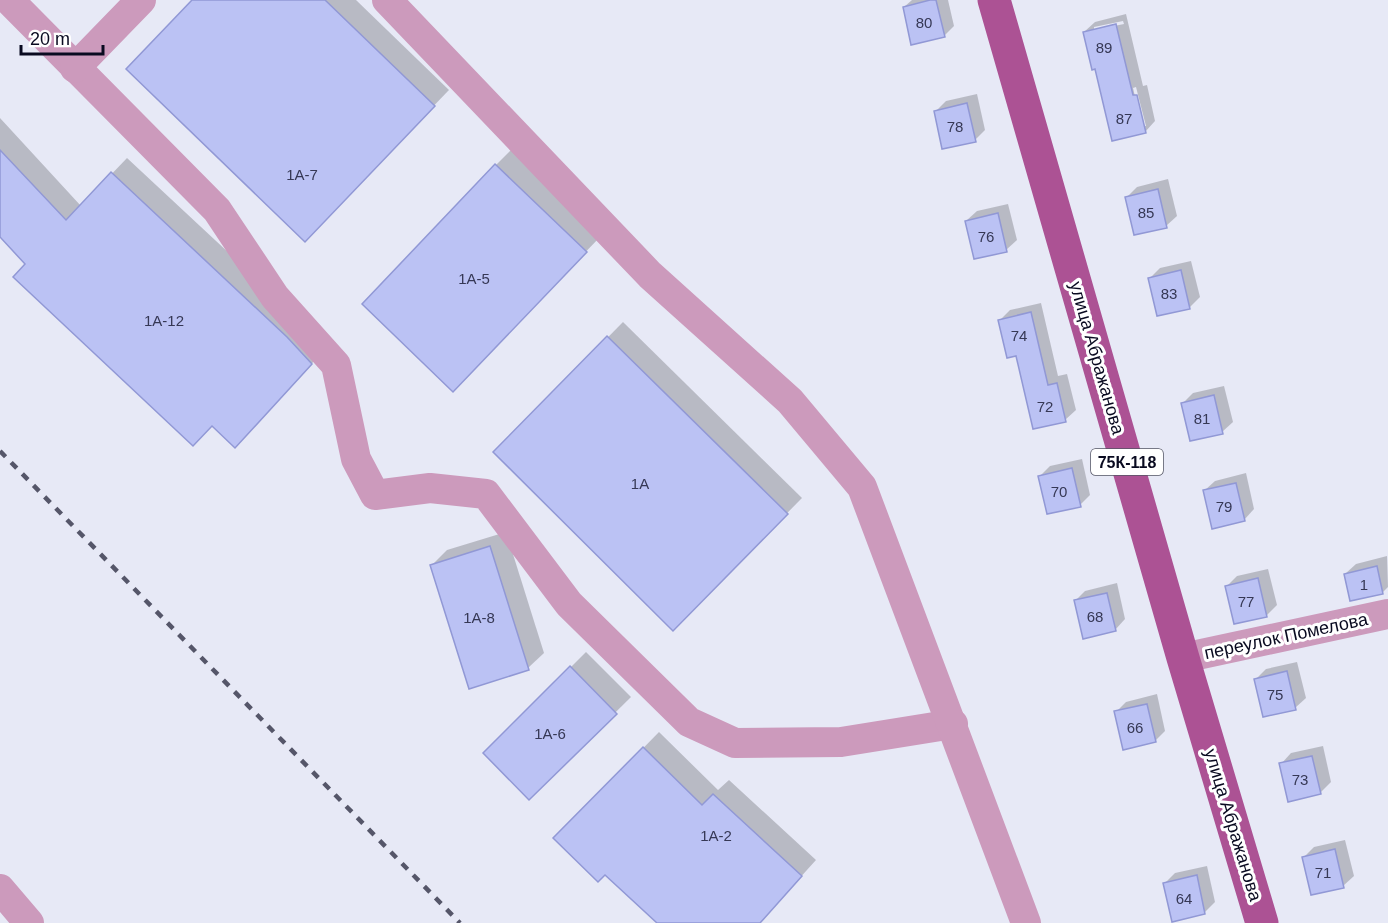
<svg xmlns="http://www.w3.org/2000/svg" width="1388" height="923" font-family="Helvetica,sans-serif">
<rect width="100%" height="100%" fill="#e7e9f6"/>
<!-- shadow -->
<g fill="#0003" fill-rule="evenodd">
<path d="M 194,0 L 356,0 L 449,90 L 320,224 Z"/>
<path d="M 912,0 L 948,0 L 954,26 L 944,36 L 904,7 Z"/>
<path d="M 1126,14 L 1143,86 L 1147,85 L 1155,121 L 1145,132 L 1097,67 L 1084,32 L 1095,22 ZM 1123,21 L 1124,24 L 1094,30 L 1094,27 ZM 1136,87 L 1146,126 L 1142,126 L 1133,88 Z"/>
<path d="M 977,94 L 985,130 L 975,140 L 936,111 L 946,101 Z"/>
<path d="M 0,118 L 81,206 L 127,158 L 303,322 L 326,348 L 250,431 L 27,264 L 0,235 Z"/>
<path d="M 511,150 L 601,236 L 468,374 L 496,165 Z"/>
<path d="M 1168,179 L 1177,216 L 1166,226 L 1127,197 L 1137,187 Z"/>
<path d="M 1008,204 L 1017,240 L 1006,250 L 966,221 L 977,211 Z"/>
<path d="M 1191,261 L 1200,297 L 1190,307 L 1158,315 L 1150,278 L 1160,268 Z"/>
<path d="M 1041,303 L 1058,376 L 1067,374 L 1076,410 L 1065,420 L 1017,354 L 1000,320 L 1010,310 Z"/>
<path d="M 623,322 L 802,498 L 673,629 L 495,452 Z"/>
<path d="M 1224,386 L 1233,422 L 1222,432 L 1183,403 L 1193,393 Z"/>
<path d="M 1082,459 L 1090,495 L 1080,505 L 1040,476 L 1050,466 Z"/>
<path d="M 1246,473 L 1254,509 L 1244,520 L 1204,491 L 1215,481 Z"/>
<path d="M 506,532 L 544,653 L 528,668 L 432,565 L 447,550 Z"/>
<path d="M 1387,556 L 1388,587 L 1383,592 L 1345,574 L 1356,564 Z"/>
<path d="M 1268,569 L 1277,605 L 1267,615 L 1227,586 L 1237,576 Z"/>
<path d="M 1117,583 L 1125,619 L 1115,630 L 1075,601 L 1085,591 Z"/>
<path d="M 586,652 L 631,697 L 529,798 L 485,753 Z"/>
<path d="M 1297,662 L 1306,698 L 1295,708 L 1256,679 L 1266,669 Z"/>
<path d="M 1157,694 L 1165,731 L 1155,741 L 1116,712 L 1126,702 Z"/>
<path d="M 659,732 L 718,790 L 729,780 L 816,860 L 759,923 L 659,923 L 605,873 L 555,838 Z"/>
<path d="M 1323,746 L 1331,782 L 1320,793 L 1281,764 L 1291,753 Z"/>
<path d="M 1345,840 L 1354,876 L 1343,886 L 1304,857 L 1314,847 Z"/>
<path d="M 1207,866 L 1215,902 L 1204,913 L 1165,883 L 1175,873 Z"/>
</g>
<!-- building -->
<g fill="#bbc2f4" stroke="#9198d5" stroke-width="1.5">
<path d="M 192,0 L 325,0 L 435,106 L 305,242 L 126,69 Z"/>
<path d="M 930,0 L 936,0 L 945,37 L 911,45 L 903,7 Z"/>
<path d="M 1116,24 L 1133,95 L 1137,95 L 1146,133 L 1112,141 L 1095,69 L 1092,70 L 1083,32 Z"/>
<path d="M 967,103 L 976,142 L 942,149 L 934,111 Z"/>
<path d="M 0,150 L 66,220 L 111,172 L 287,337 L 312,364 L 235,448 L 212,426 L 193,446 L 13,277 L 25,264 L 0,237 Z"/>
<path d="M 495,164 L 587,252 L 453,392 L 362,304 Z"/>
<path d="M 1158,189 L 1167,228 L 1134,235 L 1125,197 Z"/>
<path d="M 998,213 L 1007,252 L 974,259 L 965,221 Z"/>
<path d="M 1181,270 L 1190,309 L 1157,316 L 1148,278 Z"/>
<path d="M 1031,312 L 1048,385 L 1057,383 L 1066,422 L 1033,429 L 1016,356 L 1007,358 L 998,320 Z"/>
<path d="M 607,336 L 788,514 L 673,631 L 493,452 Z"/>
<path d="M 1214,395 L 1223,434 L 1190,441 L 1181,403 Z"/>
<path d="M 1072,468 L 1081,507 L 1047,514 L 1038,476 Z"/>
<path d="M 1236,483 L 1245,521 L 1212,529 L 1203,490 Z"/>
<path d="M 490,546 L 529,670 L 469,689 L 430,565 Z"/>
<path d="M 1377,566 L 1383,594 L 1350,601 L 1344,574 Z"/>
<path d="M 1258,578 L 1267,617 L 1234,624 L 1225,586 Z"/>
<path d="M 1107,593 L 1116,631 L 1083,639 L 1074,600 Z"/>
<path d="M 570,666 L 617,714 L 529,800 L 483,753 Z"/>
<path d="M 1287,671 L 1296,710 L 1263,717 L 1254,679 Z"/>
<path d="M 1147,704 L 1156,742 L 1123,750 L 1114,711 Z"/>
<path d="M 643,747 L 702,805 L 713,794 L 802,876 L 760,923 L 657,923 L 605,875 L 598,882 L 553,838 Z"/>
<path d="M 1312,756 L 1321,794 L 1288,802 L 1279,763 Z"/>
<path d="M 1335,849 L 1344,888 L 1311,895 L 1302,857 Z"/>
<path d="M 1197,875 L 1205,914 L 1172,922 L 1163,883 Z"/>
</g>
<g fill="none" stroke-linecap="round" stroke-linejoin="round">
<!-- minor -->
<g stroke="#cc9abc" stroke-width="30">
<path d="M 9,0 L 217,210 L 275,297 L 336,365 L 356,459 L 375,495 L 430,488 L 486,494 L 569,604 L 689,722 L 735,743 L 841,742 L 953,724"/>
<path d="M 387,0 L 650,275 L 790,401 L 862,487 L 1026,923"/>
<path d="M 75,68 L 141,0"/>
<path d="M 1183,658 L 1388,614"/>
<path d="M 0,889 L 29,923"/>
</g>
<!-- major -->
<path stroke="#ac5294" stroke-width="33" d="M 994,0 L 1183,658 L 1262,923"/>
<!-- rail -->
<path stroke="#555669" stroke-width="4.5" stroke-dasharray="8 8" stroke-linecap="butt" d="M 0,451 L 460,923"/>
</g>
<g text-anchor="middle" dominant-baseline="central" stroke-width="6" stroke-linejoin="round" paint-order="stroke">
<!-- number labels -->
<g font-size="15" fill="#363855">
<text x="924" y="22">80</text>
<text x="1104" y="47">89</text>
<text x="1124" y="118">87</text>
<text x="955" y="126">78</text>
<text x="302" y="174">1А-7</text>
<text x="1146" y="212">85</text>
<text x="986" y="236">76</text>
<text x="474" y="278">1А-5</text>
<text x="1169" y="293">83</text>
<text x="164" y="320">1А-12</text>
<text x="1019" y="335">74</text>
<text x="1045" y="406">72</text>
<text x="1202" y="418">81</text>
<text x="640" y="483">1А</text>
<text x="1059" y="491">70</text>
<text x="1224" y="506">79</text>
<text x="1364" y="584">1</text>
<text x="1246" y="601">77</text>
<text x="1095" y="616">68</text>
<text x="479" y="617">1А-8</text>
<text x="1275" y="694">75</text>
<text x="1135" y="727">66</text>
<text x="550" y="733">1А-6</text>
<text x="1300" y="779">73</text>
<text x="716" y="835">1А-2</text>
<text x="1323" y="872">71</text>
<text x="1184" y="898">64</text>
</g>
<!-- shield labels -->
<rect fill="#fff" stroke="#535463" stroke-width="1.5" x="1091" y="449" width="72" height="26" rx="4.5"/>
<g font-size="16" font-weight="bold" fill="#090a20">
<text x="1127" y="462">75К-118</text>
</g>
<!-- street labels -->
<g font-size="18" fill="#090a20" stroke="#fff">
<text transform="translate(1097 358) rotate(74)">улица Абражанова</text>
<text transform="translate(1286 636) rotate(-12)">переулок Помелова</text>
<text transform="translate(1233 825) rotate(73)">улица Абражанова</text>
</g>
</g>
<!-- scale -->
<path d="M21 45v9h82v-9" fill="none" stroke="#090a20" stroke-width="3"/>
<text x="30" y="45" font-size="18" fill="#090a20" stroke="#ffffff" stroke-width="4.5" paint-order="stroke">20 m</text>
</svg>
